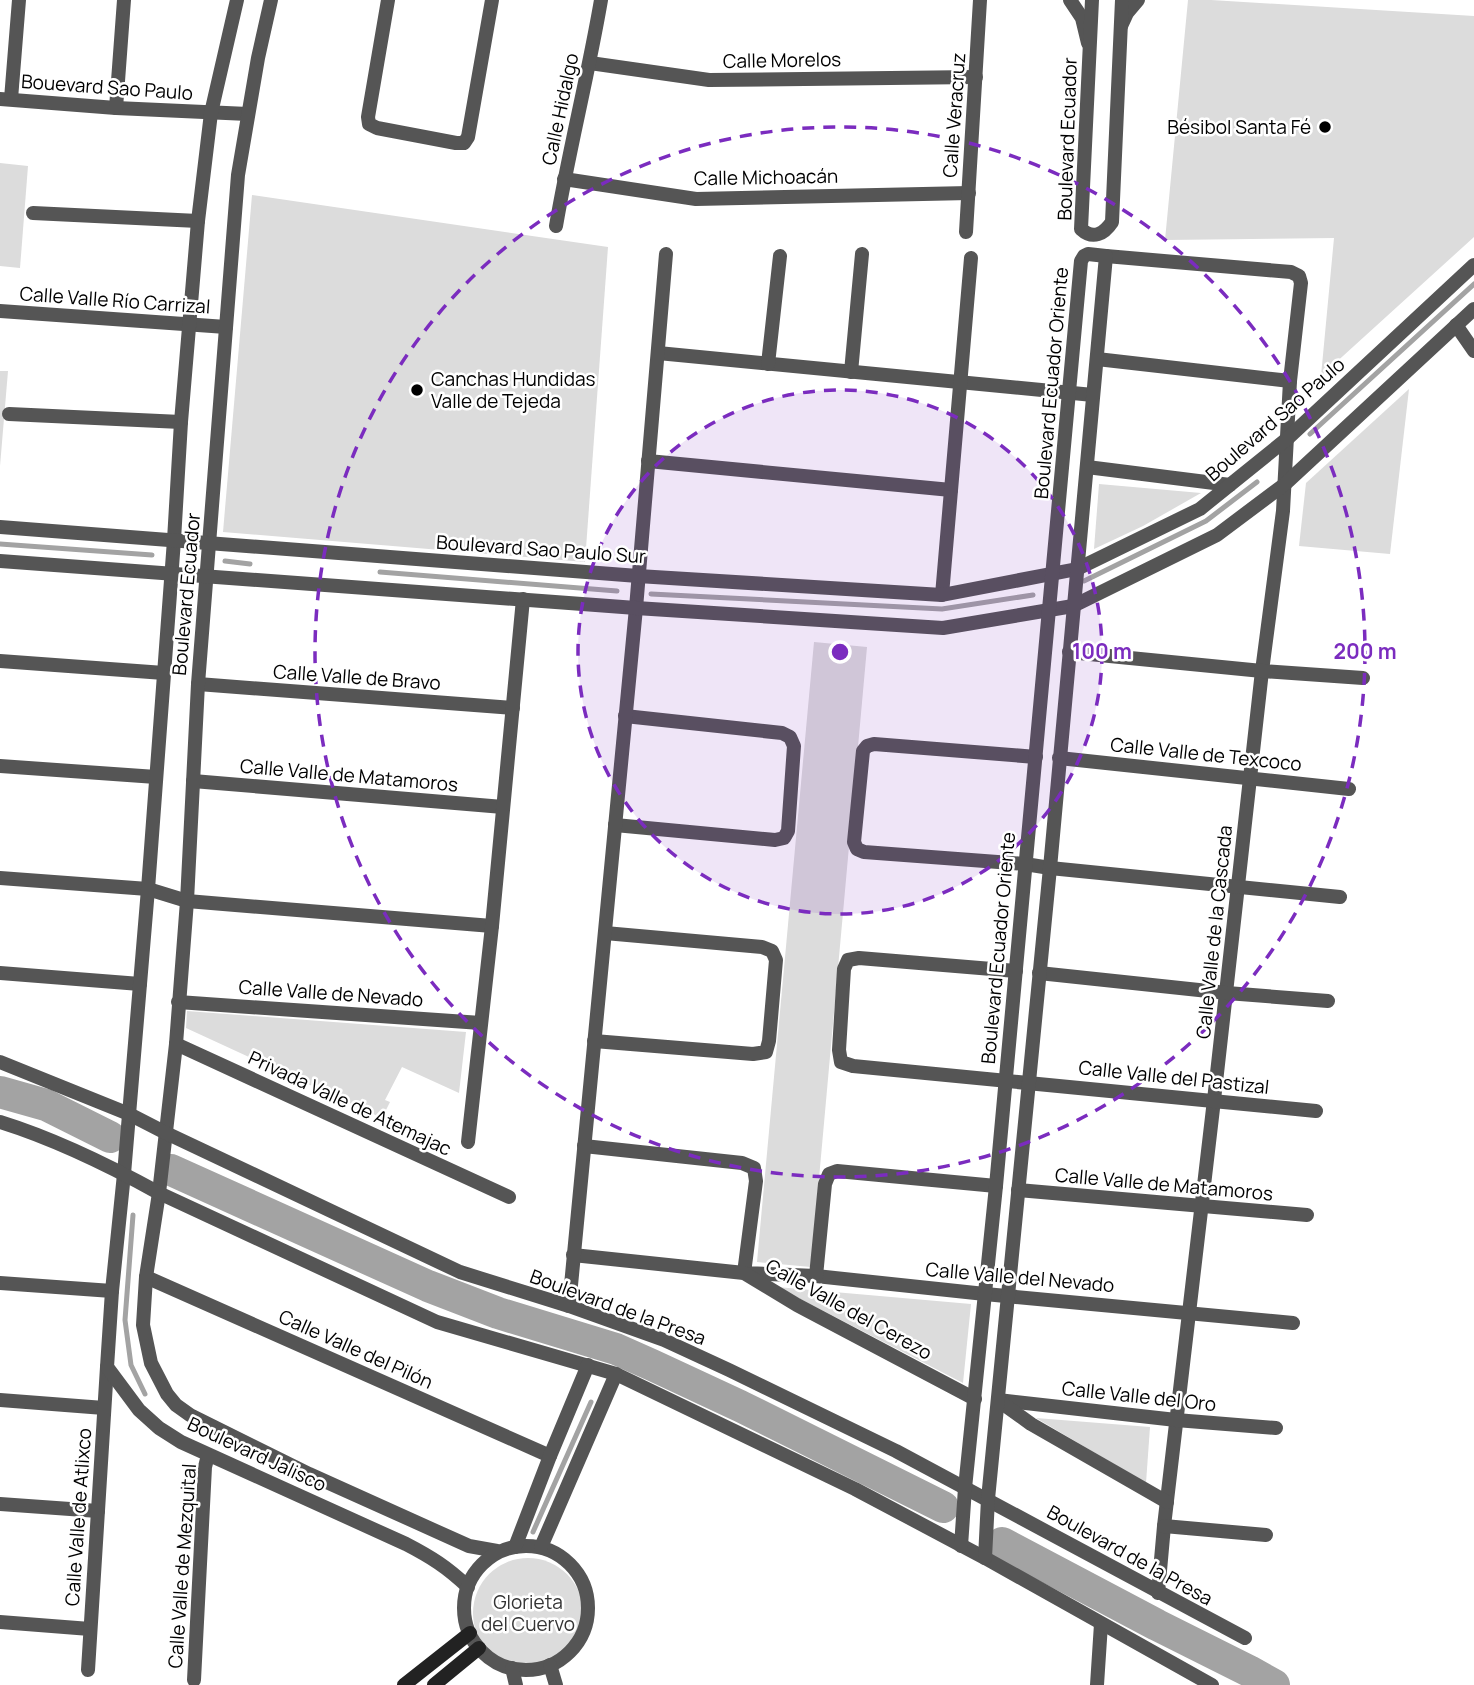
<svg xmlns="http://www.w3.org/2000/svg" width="1474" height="1685" font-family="Manrope,sans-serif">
<rect width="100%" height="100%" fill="#fff"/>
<!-- green -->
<g fill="#dcdcdc">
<path d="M 1188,0 L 1211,0 L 1474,16 L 1474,237 L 1321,376 L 1334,238 L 1165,240 Z"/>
<path d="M 0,163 L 28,166 L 20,268 L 0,266 Z"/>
<path d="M 252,195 L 608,247 L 585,562 L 223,532 Z"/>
<path d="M 0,371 L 8,371 L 0,466 Z"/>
<path d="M 1409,389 L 1390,554 L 1299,546 L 1306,483 Z"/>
<path d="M 1099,484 L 1201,493 L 1143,526 L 1094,549 Z"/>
<path d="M 814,642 L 867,647 L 811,1267 L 757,1262 Z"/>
<path d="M 187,1011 L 466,1032 L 459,1093 L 402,1067 L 385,1100 L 390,1102 L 382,1118 L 186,1028 Z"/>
<path d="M 777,1287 L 971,1304 L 963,1383 Z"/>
<path d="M 1036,1418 L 1150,1427 L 1146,1483 Z"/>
<circle cx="528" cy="1613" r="55"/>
</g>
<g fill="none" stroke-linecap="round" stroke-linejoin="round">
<!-- stream -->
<g stroke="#a3a3a3" stroke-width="5">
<path d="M 1310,434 L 1474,284"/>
<path d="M 0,544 L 152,555"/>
<path d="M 225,561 L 250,564"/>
<path d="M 380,572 L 617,591"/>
<path d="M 1084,581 L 1206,521 L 1257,482"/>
<path d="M 651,594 L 942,609 L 1033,595"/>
<path d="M 181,1184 L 195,1181"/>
<path d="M 133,1215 L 125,1320 L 131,1365 L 145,1394"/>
<path d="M 533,1532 L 591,1402"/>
</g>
<!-- river -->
<g stroke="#a3a3a3" stroke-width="32">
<path d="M 0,1092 L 46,1105 L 110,1137"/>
<path d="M 171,1170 L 428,1286 L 498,1313 L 616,1349 L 652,1365 L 740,1406 L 943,1507"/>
<path d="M 1002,1543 L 1157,1625 L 1249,1671 L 1274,1685"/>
</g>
<!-- minor -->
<g stroke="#555" stroke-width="14">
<path d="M 388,0 L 368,117 L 369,124 L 377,128 L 456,143 L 464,143 L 468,137 L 492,0"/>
<path d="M 1070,0 L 1082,18 L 1088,43"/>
<path d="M 1121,26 L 1127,13 L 1138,0"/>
<path d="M 590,63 L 709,80 L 976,77"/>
<path d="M 0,99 L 116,108 L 248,114"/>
<path d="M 11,99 L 19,0"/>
<path d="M 116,108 L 124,0"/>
<path d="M 564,179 L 696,199 L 969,193"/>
<path d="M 33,213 L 198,221"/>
<path d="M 556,226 C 569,150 588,76 601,0"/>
<path d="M 966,232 L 980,0"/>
<path d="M 1106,256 L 1291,272 L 1299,276 L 1301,283 L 1290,381 L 1283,511 L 1262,671 L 1214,1100 L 1164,1526 L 1158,1593"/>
<path d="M 0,311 L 226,327"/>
<path d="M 1456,325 L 1474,351"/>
<path d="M 658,353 L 1093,395"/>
<path d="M 1097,359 L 1290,381"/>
<path d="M 768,364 L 780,256"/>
<path d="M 851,372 L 862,254"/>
<path d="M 9,414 L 181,422"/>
<path d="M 648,461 L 951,490"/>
<path d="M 1087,467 L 1230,485"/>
<path d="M 942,595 L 971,258"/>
<path d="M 1069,652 L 1262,671 L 1363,678"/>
<path d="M 0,661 L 164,673"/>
<path d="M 198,684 L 513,708"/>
<path d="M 1036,757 L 874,744 L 867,746 L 863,751 L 854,842 L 857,849 L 864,852 L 1025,864 L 1050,868 L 1340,897"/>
<path d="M 1059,758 L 1349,789"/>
<path d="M 0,766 L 156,777"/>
<path d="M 193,781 L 503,807"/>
<path d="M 615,825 L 775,840 L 784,838 L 788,831 L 794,746 L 790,737 L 782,733 L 625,716"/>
<path d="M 0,878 L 148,889 L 187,901 L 492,926"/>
<path d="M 1016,971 L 859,958 L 848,960 L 844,969 L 839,1050 L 841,1062 L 853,1066 L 1316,1111"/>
<path d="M 0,973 L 140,984"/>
<path d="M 1039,973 L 1227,993 L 1328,1001"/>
<path d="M 178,1002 L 481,1023"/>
<path d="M 594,1041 L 753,1054 L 766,1052 L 769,1041 L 776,960 L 772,951 L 762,947 L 605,933"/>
<path d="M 176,1044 L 509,1197"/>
<path d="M 468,1142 L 492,926 L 523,599"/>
<path d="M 584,1146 L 742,1163 L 754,1168 L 756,1181 L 744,1273 L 816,1276 L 985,1294 L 1293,1323"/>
<path d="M 1018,1190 L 1307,1215"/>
<path d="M 573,1255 L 744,1273 L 797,1305 L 975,1399"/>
<path d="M 816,1276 L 825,1184 L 829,1174 L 837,1171 L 996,1186"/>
<path d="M 146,1277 L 550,1456"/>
<path d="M 0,1283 L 112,1291"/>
<path d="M 569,1306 L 636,608 L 666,254"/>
<path d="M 0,1400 L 104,1408"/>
<path d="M 998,1400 L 1176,1420 L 1276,1428"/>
<path d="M 999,1401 L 1031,1424 L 1167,1502"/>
<path d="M 0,1504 L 98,1511"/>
<path d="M 1164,1526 L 1266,1535"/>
<path d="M 0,1622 L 90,1629"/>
<path d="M 88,1670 L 107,1367"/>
<path d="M 194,1680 L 205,1467 L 208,1455"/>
<path d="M 1097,1685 L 1101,1624"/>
</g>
<!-- tertiary -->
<g stroke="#555" stroke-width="14">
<path d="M 237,0 L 211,113 L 198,221 L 181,422 L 174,540 L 148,889 L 124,1174 L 112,1291 L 107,1367 L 139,1410 L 159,1428 L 181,1442 L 406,1544 C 431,1557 447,1567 468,1587"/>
<path d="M 271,0 L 258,58 L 238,175 L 198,684 L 187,901 L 176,1044 L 159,1193 L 146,1277 L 143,1325 L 151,1363 L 167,1394 L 176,1405 L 190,1415 L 309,1474 L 469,1546 L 497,1551"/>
<path d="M 1092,0 L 1081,229 C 1093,240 1104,234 1112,222 L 1122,0"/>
<path d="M 0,527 L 638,576 L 942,595 L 1077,569 L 1200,509 L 1288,438 L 1474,265"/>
<path d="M 0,561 L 636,608 L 943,628 L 1073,606 L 1217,535 L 1285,484 L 1474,309"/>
<path d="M 0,1062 L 129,1114 L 166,1133 L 460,1272 L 569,1306 L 664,1340 L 729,1370 L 896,1451 L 1245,1638"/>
<path d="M 0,1122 C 55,1139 108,1165 159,1193 L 437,1322 L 616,1374 L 855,1489 L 985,1558 L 1212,1685"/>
<circle cx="526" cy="1608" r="62"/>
<path d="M 961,1546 L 965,1488 L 996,1186 L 1081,261 L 1084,256 L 1088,254 L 1106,256 L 1050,868 L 988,1499 L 985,1558"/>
<path d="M 515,1547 L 550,1456 L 588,1365"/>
<path d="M 541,1547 L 616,1374"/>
<path d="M 550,1665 L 556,1685"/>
<path d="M 512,1668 L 516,1685"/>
</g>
<!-- secondary -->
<g stroke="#222" stroke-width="14">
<path d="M 404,1685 L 470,1633"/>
<path d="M 434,1685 L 479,1648"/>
</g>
</g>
<!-- distance rings -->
<circle cx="840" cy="652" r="262" fill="#7b2cbf" fill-opacity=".12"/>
<g fill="none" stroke="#7b2cbf" stroke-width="3.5" stroke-dasharray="12 9">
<circle cx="840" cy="652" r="262"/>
<circle cx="840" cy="652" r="525"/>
</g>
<!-- markers -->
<g fill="#000" stroke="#fff" stroke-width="2.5">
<circle cx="1325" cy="127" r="7"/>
<circle cx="417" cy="390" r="7"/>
</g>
<g text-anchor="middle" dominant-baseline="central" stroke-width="5" stroke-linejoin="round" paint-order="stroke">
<!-- street labels -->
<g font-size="19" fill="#000" stroke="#fff">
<text transform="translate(782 60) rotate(-1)">Calle Morelos</text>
<text transform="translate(107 87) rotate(4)">Bouevard Sao Paulo</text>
<text transform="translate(560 109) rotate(-78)">Calle Hidalgo</text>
<text transform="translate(954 115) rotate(-86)">Calle Veracruz</text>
<text transform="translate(1067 139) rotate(-88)">Boulevard Ecuador</text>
<text transform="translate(766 177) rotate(-1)">Calle Michoacán</text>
<text transform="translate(115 300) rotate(4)">Calle Valle Río Carrizal</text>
<text transform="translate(1051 383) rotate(-85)">Boulevard Ecuador Oriente</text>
<text transform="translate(1275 419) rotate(-41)">Boulevard Sao Paulo</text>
<text transform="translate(541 549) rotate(4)">Boulevard Sao Paulo Sur</text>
<text transform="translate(186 594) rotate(-85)">Boulevard Ecuador</text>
<text transform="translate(357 677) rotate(4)">Calle Valle de Bravo</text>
<text transform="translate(1206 754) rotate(6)">Calle Valle de Texcoco</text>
<text transform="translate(349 775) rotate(5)">Calle Valle de Matamoros</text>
<text transform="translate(1214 932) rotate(-84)">Calle Valle de la Cascada</text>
<text transform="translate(998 948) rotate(-85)">Boulevard Ecuador Oriente</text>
<text transform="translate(331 993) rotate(4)">Calle Valle de Nevado</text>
<text transform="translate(1174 1077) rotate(6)">Calle Valle del Pastizal</text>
<text transform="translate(350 1103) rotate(25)">Privada Valle de Atemajac</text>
<text transform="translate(1164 1184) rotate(5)">Calle Valle de Matamoros</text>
<text transform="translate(1020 1277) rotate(5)">Calle Valle del Nevado</text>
<text transform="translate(618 1307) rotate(20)">Boulevard de la Presa</text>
<text transform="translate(849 1309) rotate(29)">Calle Valle del Cerezo</text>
<text transform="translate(356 1349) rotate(24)">Calle Valle del Pilón</text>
<text transform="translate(1139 1396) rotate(6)">Calle Valle del Oro</text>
<text transform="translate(257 1454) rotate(25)">Boulevard Jalisco</text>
<text transform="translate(78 1517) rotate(-86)">Calle Valle de Atlixco</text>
<text transform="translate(1130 1555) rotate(29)">Boulevard de la Presa</text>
<text transform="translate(182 1566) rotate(-86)">Calle Valle de Mezquital</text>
</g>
<!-- poi labels -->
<g font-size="19" fill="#000" stroke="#fff" text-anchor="end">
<text x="1311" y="127">Bésibol Santa Fé</text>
<text x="431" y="379" text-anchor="start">Canchas Hundidas<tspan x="431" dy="22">Valle de Tejeda</tspan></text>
</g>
<!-- park labels -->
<g font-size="19" fill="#333" stroke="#fff">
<text x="528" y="1602">Glorieta<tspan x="528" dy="22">del Cuervo</tspan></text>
</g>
</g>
<circle cx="840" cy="652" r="10" fill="#7b2cbf" stroke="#fff" stroke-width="3.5"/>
<g font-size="21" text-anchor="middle" font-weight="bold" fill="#7b2cbf" stroke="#fff" stroke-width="5" stroke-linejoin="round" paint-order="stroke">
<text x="1102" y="659">100 m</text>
<text x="1365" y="659">200 m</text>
</g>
</svg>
